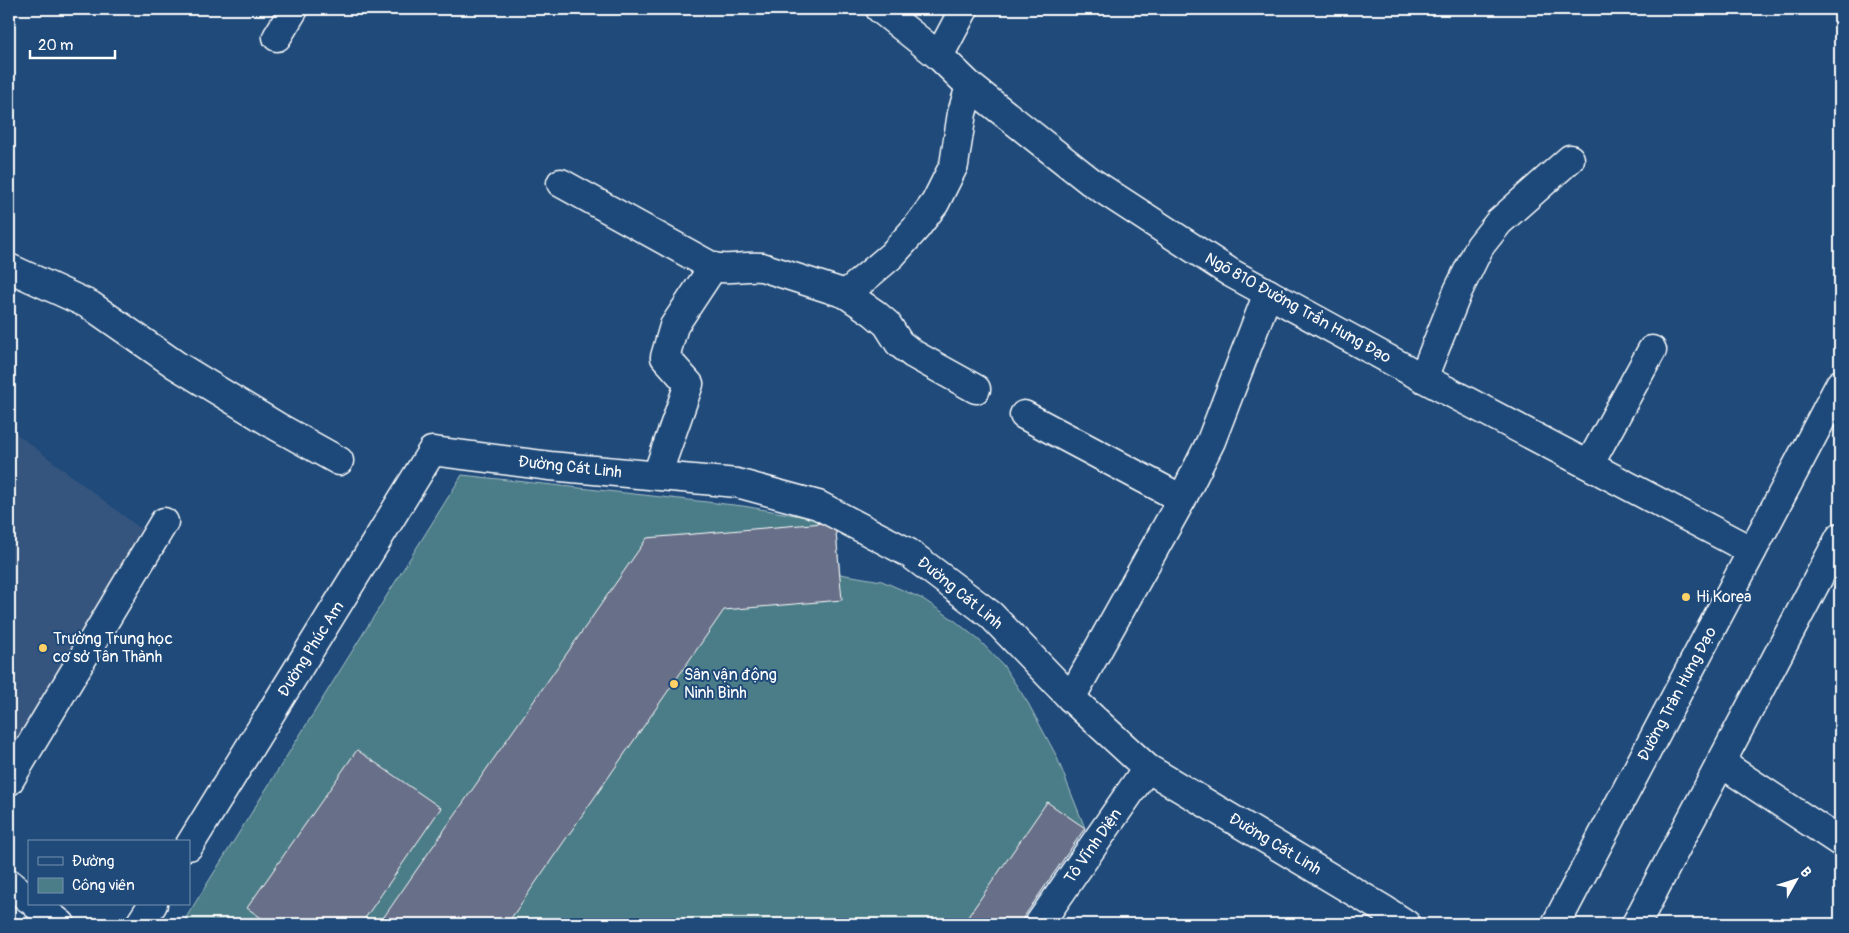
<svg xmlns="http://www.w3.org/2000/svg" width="1849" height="933" font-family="Pangolin,sans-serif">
<rect width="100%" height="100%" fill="#1f4a7a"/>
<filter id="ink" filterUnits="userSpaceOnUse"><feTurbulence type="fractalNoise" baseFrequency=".02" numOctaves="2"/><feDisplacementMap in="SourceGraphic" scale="10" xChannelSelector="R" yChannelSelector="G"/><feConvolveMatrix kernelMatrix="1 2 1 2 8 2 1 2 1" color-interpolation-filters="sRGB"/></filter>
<g filter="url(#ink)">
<!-- built -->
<path fill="#35557e" d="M 9,428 L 145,532 L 9,763 Z"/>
<!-- green -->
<path fill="#4b7d88" stroke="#a5bec4" d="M 462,475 L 743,506 L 835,522 L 840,574 L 882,581 L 923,599 L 954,620 L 980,641 L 1003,665 L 1028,703 L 1056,755 L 1085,828 L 1019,924 L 182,924 Z"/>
<!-- building -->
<g fill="#677089" stroke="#fff">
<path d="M 835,522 L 842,600 L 724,610 L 507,924 L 379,924 L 647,538 Z"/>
<path d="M 357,750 L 441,808 L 361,924 L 270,924 L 247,908 Z"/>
<path d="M 1047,802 L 1085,828 L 1019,924 L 963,924 Z"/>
</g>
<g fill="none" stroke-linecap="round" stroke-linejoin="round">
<!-- minor casing -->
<g stroke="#fff" stroke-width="31">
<g id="minor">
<path d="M 880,9 L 939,56 L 970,86 L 1090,181 L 1231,273 L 1423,378 L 1752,551"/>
<path d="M 277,37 L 294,9"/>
<path d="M 939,56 L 964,9"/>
<path d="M 561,183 L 713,267 C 732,271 743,265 762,267 L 846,294 L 874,313 L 887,324 L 899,343 L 913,354 L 976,389"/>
<path d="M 9,268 L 90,305 L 176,365 L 278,427 L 339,461"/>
<path d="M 846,294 L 892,255 L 916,228 L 935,203 L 954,165 L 962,113 L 970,86"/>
<path d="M 1423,378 L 1458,291 L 1480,246 L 1499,222 L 1570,159"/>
<path d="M 1024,415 L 1182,499"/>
<path d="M 1589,465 L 1652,350"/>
<path d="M 657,475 L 689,384 L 665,357 L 674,326 L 713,267"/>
<path d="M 1071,698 L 1182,499 L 1211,441 L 1268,293"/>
<path d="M 9,781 L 164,522"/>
<path d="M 9,883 L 29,899"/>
<path d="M 35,904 L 61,924"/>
<path d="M 1039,924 L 1147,768"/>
</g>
</g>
<!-- tertiary casing -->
<g stroke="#fff" stroke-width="31">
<g id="tertiary">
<path d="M 1721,763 L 1840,842"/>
<path d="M 189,846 L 432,451 L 550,466 L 737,483 L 818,505 L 909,553 L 991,615 L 1071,698 L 1147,768 L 1383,909 L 1406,924"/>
<path d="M 140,924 L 153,904"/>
</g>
</g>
<!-- trunk casing -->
<g stroke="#fff" stroke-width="31">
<g id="trunk">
<path d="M 1556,924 L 1840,384"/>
<path d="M 1636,924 L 1840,537"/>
</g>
</g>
<!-- minor -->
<use href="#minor" stroke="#1f4a7a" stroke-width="28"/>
<!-- tertiary -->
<use href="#tertiary" stroke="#1f4a7a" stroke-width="28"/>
<!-- trunk -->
<use href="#trunk" stroke="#1f4a7a" stroke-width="28"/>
</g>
</g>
<!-- markers -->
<g fill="#ffd166" stroke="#1f4a7a" stroke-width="2">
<circle cx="1686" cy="597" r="5"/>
<circle cx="43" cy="648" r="5"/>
<circle cx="674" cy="684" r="5"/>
</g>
<g text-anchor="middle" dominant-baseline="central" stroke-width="4" stroke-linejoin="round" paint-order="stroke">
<!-- street labels -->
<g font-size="16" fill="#fff" stroke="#1f4a7a">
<text transform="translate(1298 308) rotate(29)">Ngõ 810 Đường Trần Hưng Đạo</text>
<text transform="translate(570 467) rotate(6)">Đường Cát Linh</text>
<text transform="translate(960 593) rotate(39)">Đường Cát Linh</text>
<text transform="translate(311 649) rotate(-58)">Đường Phúc Am</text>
<text transform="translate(1677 694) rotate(-62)">Đường Trân Hưng Đạo</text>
<text transform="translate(1275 844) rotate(31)">Đường Cát Linh</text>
<text transform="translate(1093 846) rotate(-55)">Tô Vĩnh Diện</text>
</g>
<!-- poi labels -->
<g font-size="16" fill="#fff" stroke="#1f4a7a" text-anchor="start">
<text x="1696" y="597">Hi Korea</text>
<text x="53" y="639">Trường Trung học<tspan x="53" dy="18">cơ sở Tân Thành</tspan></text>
<text x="684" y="675">Sân vận động<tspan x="684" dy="18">Ninh Bình</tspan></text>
</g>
</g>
<!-- margin -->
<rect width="1849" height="933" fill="none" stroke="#1f4a7a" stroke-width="30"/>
<rect x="15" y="15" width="1819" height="903" fill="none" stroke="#fff" stroke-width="2" filter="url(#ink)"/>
<!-- legend -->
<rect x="28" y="840" width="162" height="65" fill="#1f4a7a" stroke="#7992af"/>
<rect x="38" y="857" width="25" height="8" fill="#1f4a7a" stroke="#7992af"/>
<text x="72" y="866" font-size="15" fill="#ffffff">Đường</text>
<rect x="38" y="878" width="25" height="15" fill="#4b7d88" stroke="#7992af"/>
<text x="72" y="890" font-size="15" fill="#ffffff">Công viên</text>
<!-- north arrow -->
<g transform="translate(1796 880) rotate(51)" stroke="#1f4a7a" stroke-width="4" paint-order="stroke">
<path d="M0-4L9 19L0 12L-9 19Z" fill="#ffffff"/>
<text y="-8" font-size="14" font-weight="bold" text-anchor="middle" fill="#ffffff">B</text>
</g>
<!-- scale -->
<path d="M30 50v8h85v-8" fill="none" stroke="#ffffff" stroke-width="2.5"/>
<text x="38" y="50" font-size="15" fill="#ffffff" stroke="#1f4a7a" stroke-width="4" paint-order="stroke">20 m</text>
</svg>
